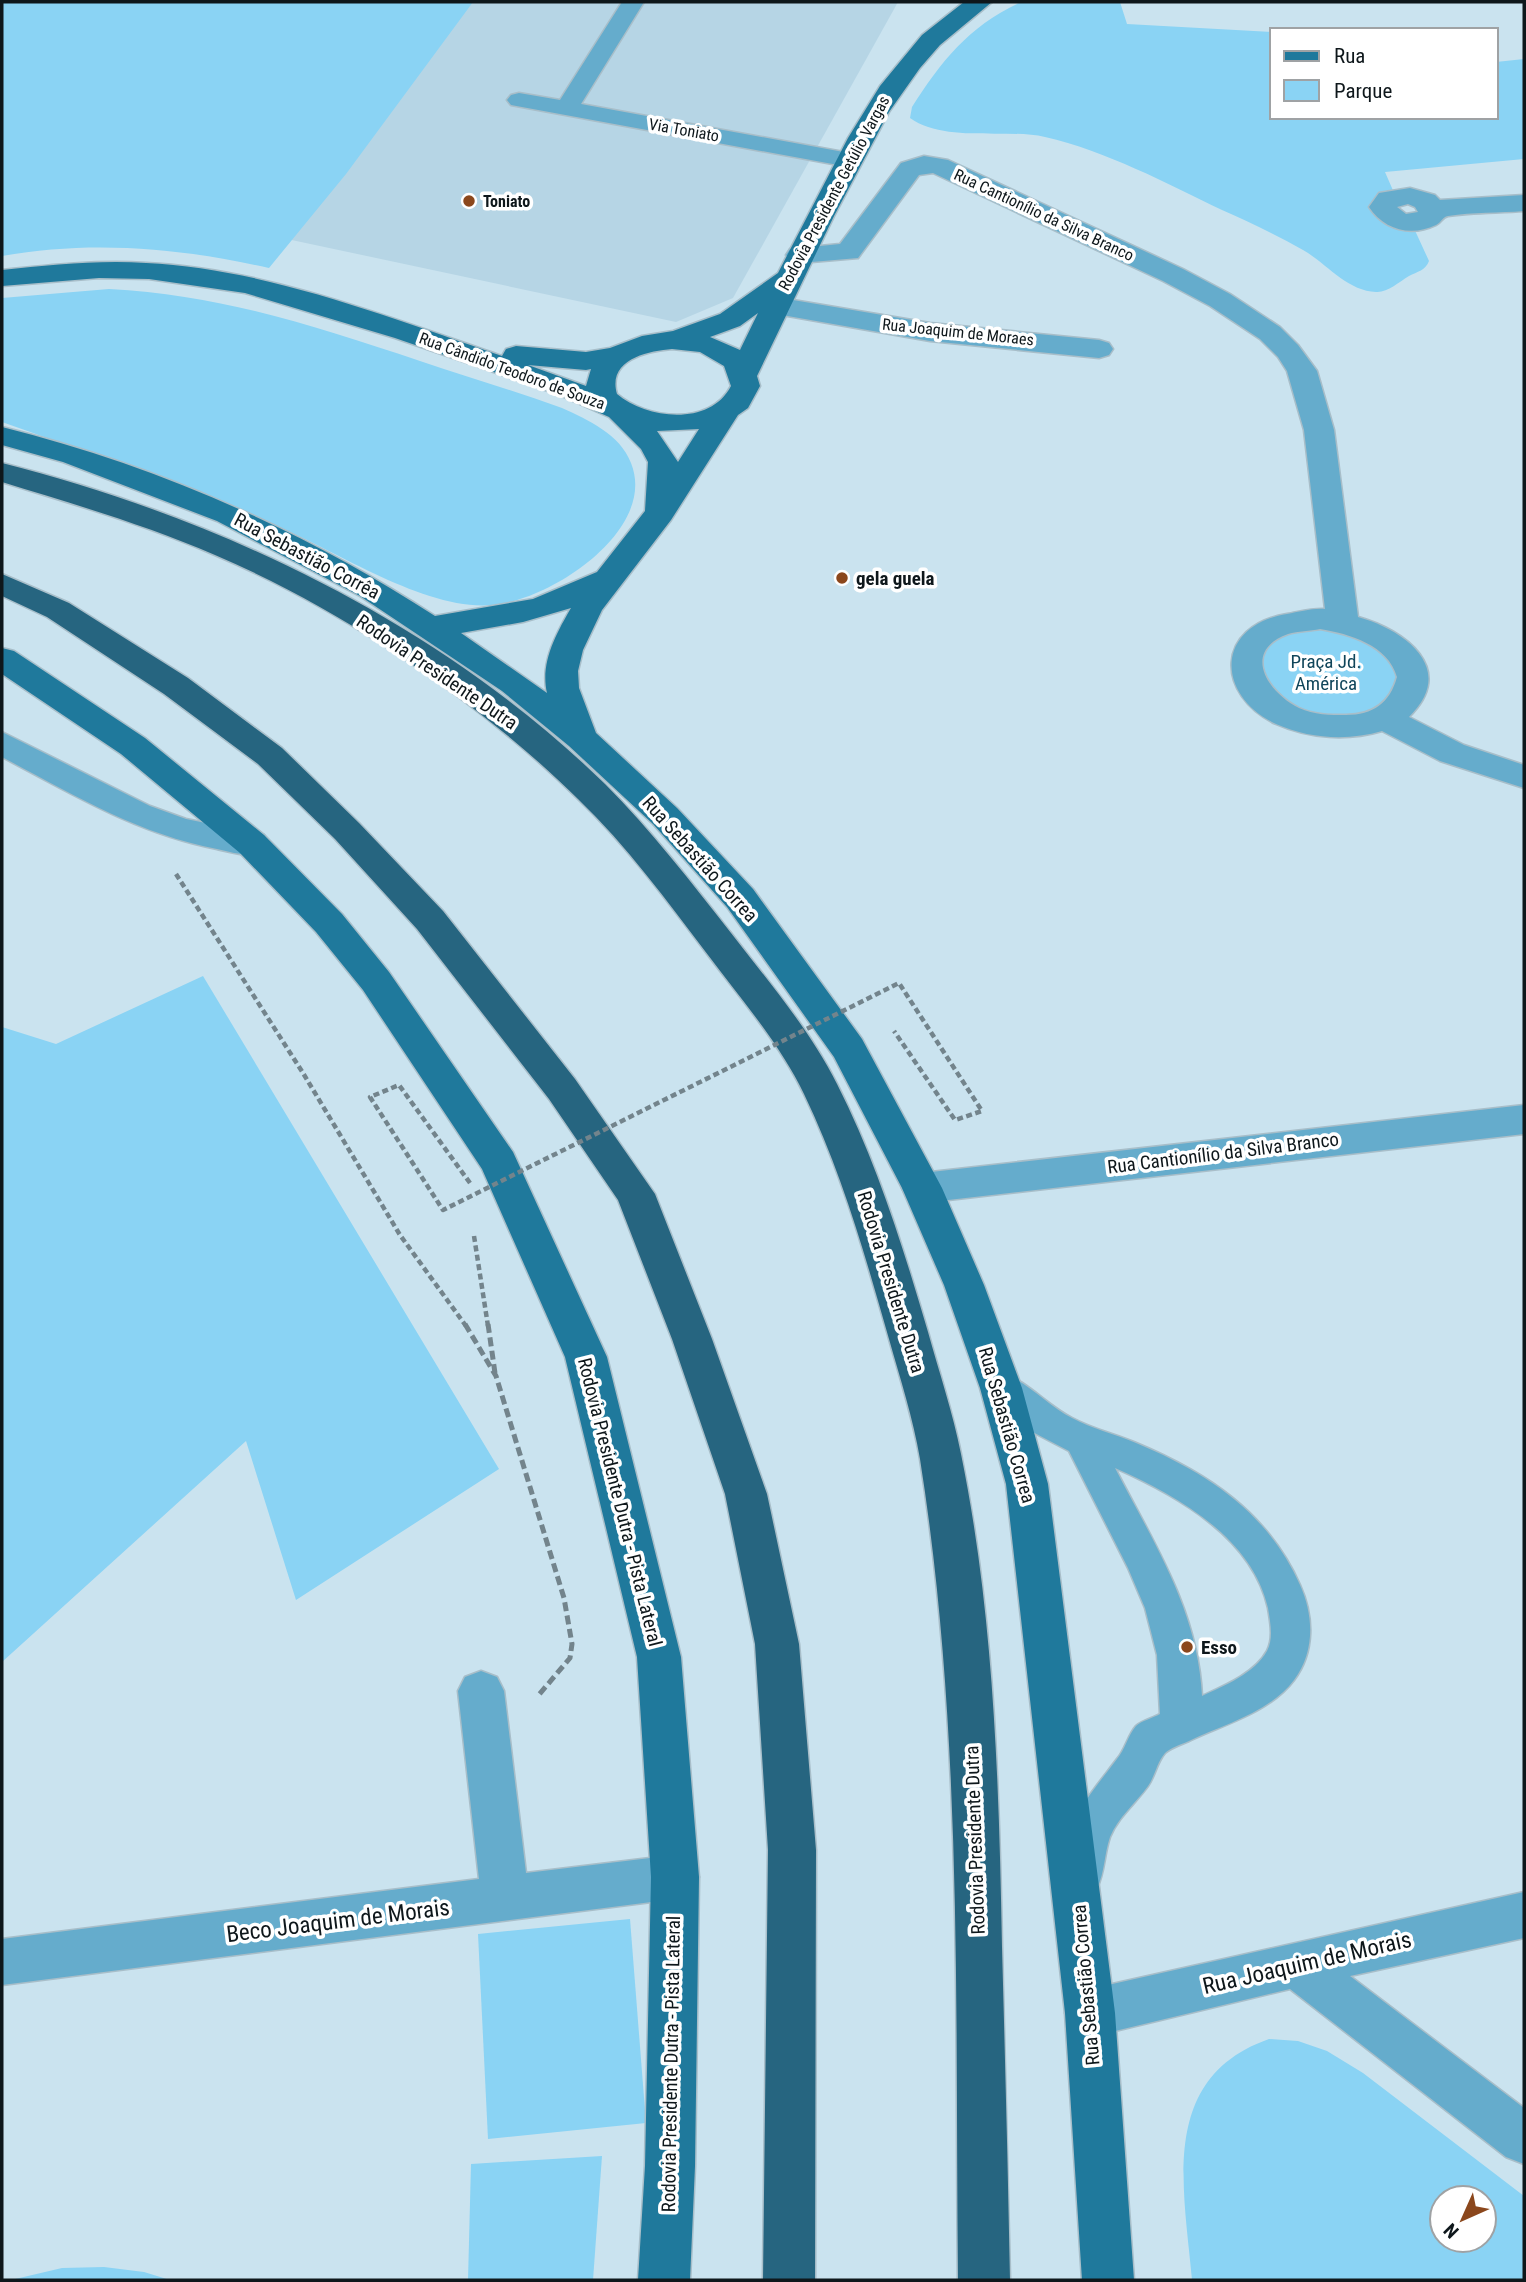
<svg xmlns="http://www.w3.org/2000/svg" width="1526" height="2282" font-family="'Roboto Condensed',sans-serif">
<rect width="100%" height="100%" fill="#cae3ef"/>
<!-- built -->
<path fill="#b6d5e5" d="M 361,2 L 898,2 L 733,298 L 676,322 L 170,214 Z"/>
<!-- green -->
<g fill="#8ad3f4" fill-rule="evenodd">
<path d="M 2,2 L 473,2 L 346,174 L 269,268 C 181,248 92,240 2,256 Z"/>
<path d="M 1021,2 L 1120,2 L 1127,24 L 1272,32 L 1272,117 L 1496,117 L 1496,62 L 1524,59 L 1524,159 L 1385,172 L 1395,195 L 1386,198 L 1412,224 L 1429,261 C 1426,270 1417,272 1409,276 C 1399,282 1387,293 1376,292 C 1347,291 1326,263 1303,250 C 1277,235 1249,222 1222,210 C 1166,183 1106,151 1045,137 C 1006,128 945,143 910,118 L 912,107 C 941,61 970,25 1021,2 Z"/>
<path d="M 109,289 C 222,295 314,326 420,361 C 467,377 515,391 562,408 C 588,420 620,434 631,463 C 658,530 550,601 492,605 C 424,611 334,549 270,523 C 182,486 92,454 2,422 L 2,298 Z"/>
<path d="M 1331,624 L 1392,655 L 1400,686 L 1377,713 L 1331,721 L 1274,702 L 1253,652 L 1272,634 Z"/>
<path d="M 203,976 L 499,1469 L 296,1600 L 246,1441 L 2,1662 L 2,1027 L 56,1044 Z"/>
<path d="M 630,1919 L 646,2123 L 488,2139 L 478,1934 Z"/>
<path d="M 1269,2039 L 1298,2041 L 1327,2051 L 1363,2073 L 1524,2196 L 1524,2280 L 1192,2280 C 1184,2188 1158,2078 1269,2039 ZM 1484,2198 L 1484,2240 L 1442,2240 L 1442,2198 Z"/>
<path d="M 602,2156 L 593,2280 L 468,2280 L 471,2164 Z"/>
<path d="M 104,2267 L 144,2272 L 170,2280 L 11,2280 L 62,2268 Z"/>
</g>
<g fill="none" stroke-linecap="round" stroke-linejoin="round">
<!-- lane casing -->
<g stroke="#a8bec9" stroke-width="3">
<g id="lane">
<path d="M 622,2 L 644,2 L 581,104 L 849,153 L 858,155 L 861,160 L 858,165 L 849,167 L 511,105 L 507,100 L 511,95 L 519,93 L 560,100 Z"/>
<path d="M 1001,1372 C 1028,1382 1047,1405 1072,1418 C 1092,1429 1115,1434 1136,1443 C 1208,1473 1268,1513 1300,1585 C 1314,1616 1315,1652 1294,1680 C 1269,1713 1224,1724 1189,1741 C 1182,1744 1170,1748 1165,1753 C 1157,1762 1155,1776 1148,1786 C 1136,1803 1118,1817 1110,1837 C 1104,1854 1105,1872 1097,1888 L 1082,1894 L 1067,1888 C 1046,1842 1091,1794 1117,1759 C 1125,1750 1128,1735 1136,1726 C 1141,1721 1153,1718 1160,1714 L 1157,1655 L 1145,1608 L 1128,1568 L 1069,1451 L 1025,1428 L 988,1399 L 982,1388 L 988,1377 ZM 1115,1468 C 1176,1495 1252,1537 1268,1608 C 1270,1621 1274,1638 1267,1651 C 1255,1673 1224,1686 1202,1696 C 1198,1610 1153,1542 1115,1468 Z"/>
</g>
</g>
<!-- street casing -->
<g stroke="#a8bec9" stroke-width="3">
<g id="street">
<path d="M 924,156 L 948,160 L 1183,269 L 1230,294 L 1280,327 L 1298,345 L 1317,371 L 1334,430 L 1358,617 C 1405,630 1458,669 1409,717 L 1464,745 L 1524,765 L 1524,788 L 1440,761 L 1382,731 C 1348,741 1310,739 1276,724 C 1215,695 1215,626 1287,614 C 1299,612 1312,608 1325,609 L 1304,430 L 1287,371 L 1278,357 L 1260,339 L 1210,306 L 1163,281 L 933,173 L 919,175 L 858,258 L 800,263 L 790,261 L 786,255 L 790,249 L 840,244 L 901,163 ZM 1320,629 C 1350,634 1388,645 1397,677 C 1390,703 1373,715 1346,715 C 1330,715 1314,715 1299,708 C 1267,692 1241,651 1288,634 C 1298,631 1310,631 1320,629 Z"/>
<path d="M 1410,188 L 1435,195 L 1440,200 L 1524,195 L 1524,211 C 1499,213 1473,212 1448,216 C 1442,217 1442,222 1436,225 C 1411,237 1384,230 1369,207 L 1379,193 ZM 1408,204 L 1415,207 L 1418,212 L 1406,214 L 1397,207 Z"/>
<path d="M 775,297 L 930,323 L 1099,340 L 1109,343 L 1113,349 L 1109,355 L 1099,358 L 930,341 L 765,312 L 761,306 L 765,300 Z"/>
<path d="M 2,732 L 150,806 L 186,819 L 264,835 L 269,844 L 264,853 C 248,857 234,853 217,849 C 138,834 72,794 2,757 Z"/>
<path d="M 1524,1105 L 1524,1134 L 922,1203 L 908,1199 L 902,1188 L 908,1177 L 922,1173 Z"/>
<path d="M 481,1671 L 497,1677 L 504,1691 L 526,1873 L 675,1855 L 692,1861 L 699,1877 L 692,1893 L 675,1899 L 2,1985 L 2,1939 L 479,1879 L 458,1691 L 465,1677 Z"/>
<path d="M 1524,1892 L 1524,1938 L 1350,1976 L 1524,2108 L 1524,2164 L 1506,2157 L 1290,1989 L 1090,2037 L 1073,2030 L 1065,2013 L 1073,1996 L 1090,1989 Z"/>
</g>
</g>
<!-- primary casing -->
<g stroke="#a8bec9" stroke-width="3">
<g id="primary">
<path d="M 964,2 L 992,2 L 940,45 L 920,68 L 889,112 L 834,216 L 757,376 L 760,386 L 748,408 L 738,415 L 671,520 L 602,610 L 583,650 L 578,671 L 579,688 L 596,733 L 677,808 L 753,889 L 862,1039 L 942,1188 L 984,1285 L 1022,1388 L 1048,1484 L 1115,2013 L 1134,2280 L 1082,2280 L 1065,2013 L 1006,1484 L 980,1388 L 944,1285 L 902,1188 L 834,1057 L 727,907 L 653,824 L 569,746 L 502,691 L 360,596 L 217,521 L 63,462 L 2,445 L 2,427 C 155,465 303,530 435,616 L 533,599 L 597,572 L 645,511 L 648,462 L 641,449 L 609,417 L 557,394 L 395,338 L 245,293 L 149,279 L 99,278 L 2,286 L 2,270 C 50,265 98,260 146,263 C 263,268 392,318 502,356 L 506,349 L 516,346 L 586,352 L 610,348 L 642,336 L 673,331 L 720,314 L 778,273 L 848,138 L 880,86 L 922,35 ZM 758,313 L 740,350 L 710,337 L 740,326 ZM 672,349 L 700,352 L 724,366 L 731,386 C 710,427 646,419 617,394 C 607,360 647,351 672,349 ZM 528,365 L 586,370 L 591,369 L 586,386 ZM 699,429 L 678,462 L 657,431 ZM 571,608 C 556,634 540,663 547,693 L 461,633 L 523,622 Z"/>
<path d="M 2,648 L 14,651 L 145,738 L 264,835 L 342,914 L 389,972 L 513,1152 L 607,1357 L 681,1657 L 699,1877 L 695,2166 L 690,2280 L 638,2280 L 645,2166 L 651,1877 L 637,1657 L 565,1357 L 482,1169 L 363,990 L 316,932 L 240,853 L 121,754 L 2,674 Z"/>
</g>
</g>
<!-- highway casing -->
<g stroke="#a8bec9" stroke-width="3">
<g id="highway">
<path d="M 2,463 C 223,519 441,624 605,784 C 651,830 691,882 731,933 C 768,981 810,1030 837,1084 C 877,1163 903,1247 928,1332 C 939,1372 953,1413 961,1454 C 994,1615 999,1782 1002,1947 C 1005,2058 1008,2169 1010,2280 L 958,2280 C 955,2006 963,1730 920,1459 C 913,1418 900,1378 889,1339 C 865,1255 842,1173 804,1094 C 780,1044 741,999 708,955 C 667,901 627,846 578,799 C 480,702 342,609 215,555 C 146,525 73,504 2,482 Z"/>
<path d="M 2,574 L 69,603 L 188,678 L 282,748 L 359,823 L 443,911 L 575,1079 L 655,1194 L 712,1339 L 767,1494 L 799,1644 L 816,1850 L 815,2280 L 763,2280 L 768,1850 L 755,1644 L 725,1494 L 672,1339 L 618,1200 L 549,1099 L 417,929 L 335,839 L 258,764 L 164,694 L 47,617 L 2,596 Z"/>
</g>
</g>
<!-- path-far1 -->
<g stroke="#73848c" stroke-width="4.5" stroke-dasharray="6 3.5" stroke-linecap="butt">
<path d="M 176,874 L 303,1073 L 400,1235 L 466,1326"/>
<path d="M 474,1236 L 488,1326"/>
</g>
<!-- path -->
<g stroke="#73848c" stroke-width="5" stroke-dasharray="9 4.5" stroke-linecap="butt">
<path d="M 465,1324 L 496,1376 L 564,1598 L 572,1644 L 570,1658 L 537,1697"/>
<path d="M 488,1324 L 495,1373"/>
</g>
<!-- lane -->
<use href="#lane" fill="#65accc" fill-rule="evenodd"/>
<!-- street -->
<use href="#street" fill="#65accc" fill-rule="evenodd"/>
<!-- primary -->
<use href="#primary" fill="#1f799c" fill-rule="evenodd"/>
<!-- highway -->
<use href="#highway" fill="#266580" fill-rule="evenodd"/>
<!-- path-bridge -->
<path stroke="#73848c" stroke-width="4.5" stroke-dasharray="6 3.5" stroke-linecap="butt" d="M 470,1183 L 399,1085 L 370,1097 L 443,1210 L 899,983 L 982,1111 L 955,1120 L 894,1031"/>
</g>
<!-- markers -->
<g fill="#8b471c" stroke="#fff" stroke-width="2.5">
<circle cx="469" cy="201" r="7"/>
<circle cx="842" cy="578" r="7"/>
<circle cx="1187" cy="1647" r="7"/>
</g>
<g text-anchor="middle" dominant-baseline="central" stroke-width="7" stroke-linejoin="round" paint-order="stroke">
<!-- far-street labels -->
<g font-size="16" fill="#0e171b" stroke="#fff">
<text transform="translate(684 130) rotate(10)">Via Toniato</text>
<text transform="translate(834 193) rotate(-62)">Rodovia Presidente Getúlio Vargas</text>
<text transform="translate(1044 215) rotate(25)">Rua Cantionílio da Silva Branco</text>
<text transform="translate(958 332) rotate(6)">Rua Joaquim de Moraes</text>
<text transform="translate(512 371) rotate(20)">Rua Cândido Teodoro de Souza</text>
</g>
<!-- far-poi labels -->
<g font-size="16" font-weight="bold" fill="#0e171b" stroke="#fff" text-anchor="start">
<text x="483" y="201">Toniato</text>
</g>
<!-- street labels -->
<g font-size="19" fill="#0e171b" stroke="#fff">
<text transform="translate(307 556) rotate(28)">Rua Sebastião Corrêa</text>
<text transform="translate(437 672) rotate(34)">Rodovia Presidente Dutra</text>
<text transform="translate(700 859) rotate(48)">Rua Sebastião Correa</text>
<text transform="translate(1223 1153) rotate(-7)">Rua Cantionílio da Silva Branco</text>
<text transform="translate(891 1282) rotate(73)">Rodovia Presidente Dutra</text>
<text transform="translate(1007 1425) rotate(74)">Rua Sebastião Correa</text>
<text transform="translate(620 1502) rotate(76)">Rodovia Presidente Dutra - Pista Lateral</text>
<text transform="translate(975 1840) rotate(-92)">Rodovia Presidente Dutra</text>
<text transform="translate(1086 1985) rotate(-95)">Rua Sebastião Correa</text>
<text transform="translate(671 2064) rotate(-89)">Rodovia Presidente Dutra - Pista Lateral</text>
</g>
<!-- poi labels -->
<g font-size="19" font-weight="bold" fill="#0e171b" stroke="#fff" text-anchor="start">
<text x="856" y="578">gela guela</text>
<text x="1201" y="1647">Esso</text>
</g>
<!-- park labels -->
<g font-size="19" fill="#10455a" stroke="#fff">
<text x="1326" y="661">Praça Jd.<tspan x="1326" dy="22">América</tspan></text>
</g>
<!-- near-street labels -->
<g font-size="23" fill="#0e171b" stroke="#fff">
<text transform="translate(338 1921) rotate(-7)">Beco Joaquim de Morais</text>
<text transform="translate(1307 1963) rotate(-13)">Rua Joaquim de Morais</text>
</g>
</g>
<!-- border -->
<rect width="1526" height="2282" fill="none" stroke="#0e171b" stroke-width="7"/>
<!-- legend -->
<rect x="1270" y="28" width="228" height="91" fill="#ffffff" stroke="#9fa2a4" stroke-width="2"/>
<rect x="1284" y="51" width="35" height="10" fill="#1f799c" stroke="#9fa2a4" stroke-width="2"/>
<text x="1334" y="63" font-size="21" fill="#0e171b">Rua</text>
<rect x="1284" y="80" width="35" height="21" fill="#8ad3f4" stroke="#9fa2a4" stroke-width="2"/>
<text x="1334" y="98" font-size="21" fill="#0e171b">Parque</text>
<!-- north arrow -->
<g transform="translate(1463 2219) rotate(225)"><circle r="33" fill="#ffffff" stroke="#9fa2a4" stroke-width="2"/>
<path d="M0-5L12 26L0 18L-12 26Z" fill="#8b471c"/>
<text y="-10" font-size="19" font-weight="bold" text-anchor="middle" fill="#0e171b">N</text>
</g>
</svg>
